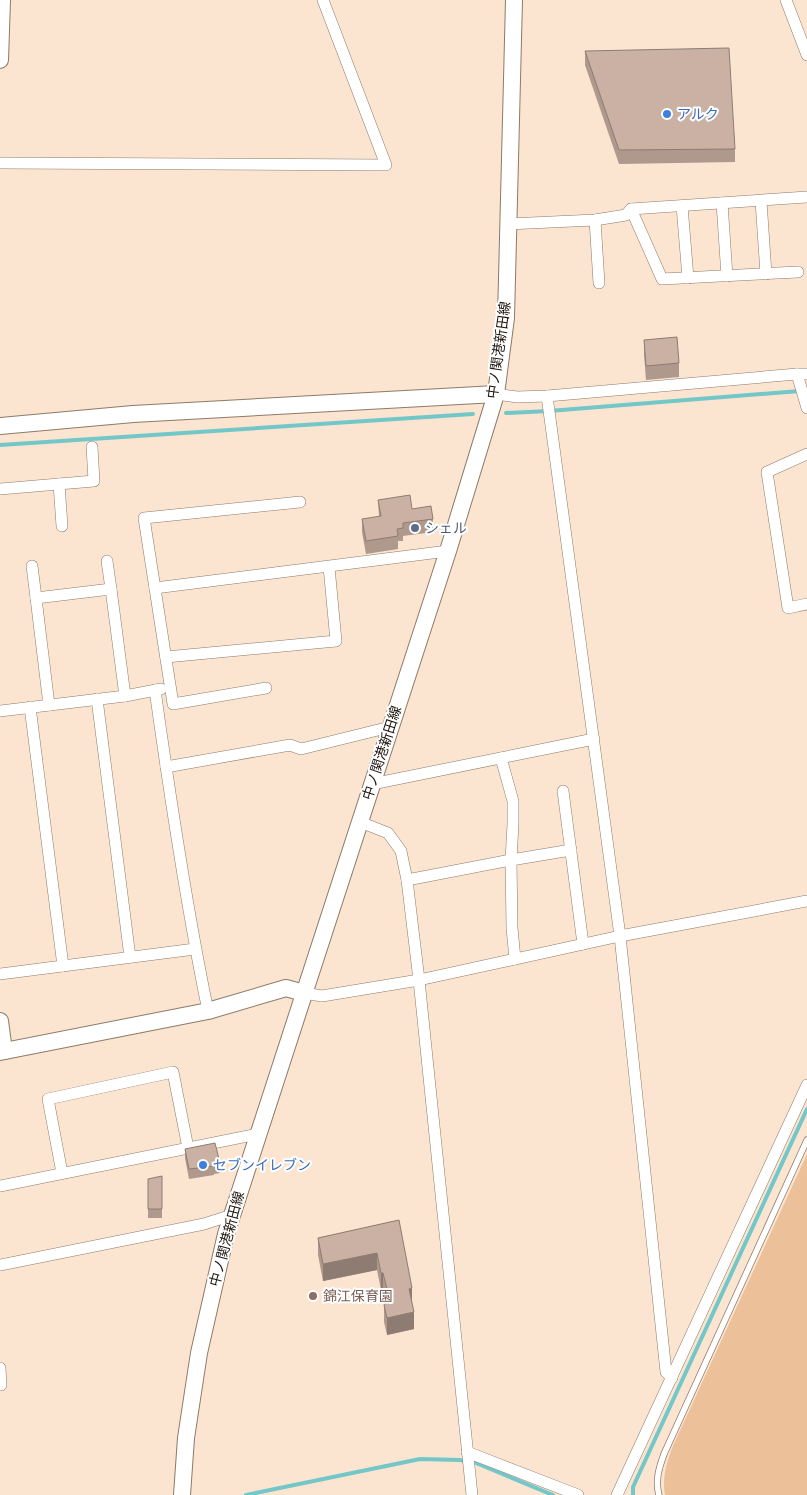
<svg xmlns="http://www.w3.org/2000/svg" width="807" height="1495" font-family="Karla,'Noto Sans JP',sans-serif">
<rect width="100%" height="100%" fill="#fbe5d1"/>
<!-- green -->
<path fill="#ecc098" d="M 807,1154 L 807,1495 L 665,1495 C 662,1478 666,1465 672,1448 Z"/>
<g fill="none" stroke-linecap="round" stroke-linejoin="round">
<!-- stream -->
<g stroke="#73c7c8" stroke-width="4">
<path d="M 506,413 L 549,411 L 800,391"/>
<path d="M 0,445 L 473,414"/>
<path d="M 246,1495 L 420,1459 L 460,1460 L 476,1463 L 553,1495"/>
<path d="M 633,1495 L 633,1487 L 807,1109"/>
</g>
<!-- lane casing -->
<g stroke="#8e7a68" stroke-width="7">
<path id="lane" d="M 659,1495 C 655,1481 659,1468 664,1454 L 807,1140"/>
</g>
<!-- street casing -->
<g stroke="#8e7a68" stroke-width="12">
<g id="street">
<path d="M 786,0 L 807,55"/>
<path d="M 0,163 L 386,165 L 323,0"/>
<path d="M 761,201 L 766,274"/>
<path d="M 722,203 L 727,276"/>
<path d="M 682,206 L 688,278"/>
<path d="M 631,209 L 662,279 L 798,272"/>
<path d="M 595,220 L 599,283"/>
<path d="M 508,224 L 595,220 L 626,215 L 631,209 L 807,197"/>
<path d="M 797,374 L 807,408"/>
<path d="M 496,394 L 517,397 L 547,396 L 797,374 L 807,374"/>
<path d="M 547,396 L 620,936 L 666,1372 L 672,1378"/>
<path d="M 807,454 L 767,472 L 788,608 L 807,604"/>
<path d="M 59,484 L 62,526"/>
<path d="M 0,489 L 94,481 L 92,447"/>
<path d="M 107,561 L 111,589"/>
<path d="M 32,566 L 36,598"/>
<path d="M 155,588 L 448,551"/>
<path d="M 166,657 L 336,641 L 329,567"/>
<path d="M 266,688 L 173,704 L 144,518 L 300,502"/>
<path d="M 155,690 C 170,797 186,905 208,1011"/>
<path d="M 97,699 L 130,957"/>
<path d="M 49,705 L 36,598 L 111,589 L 125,696"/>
<path d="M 30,707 L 63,966"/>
<path d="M 0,711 L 125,696 L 161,689"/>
<path d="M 501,758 L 513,801 L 513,824 L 511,860 L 512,928 L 515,959"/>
<path d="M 166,767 L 290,745 L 301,749 L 390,727"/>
<path d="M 372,784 L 594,739"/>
<path d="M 563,791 L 583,944"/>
<path d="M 360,822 L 388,833 L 401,851 L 407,880 L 419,980 L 472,1495"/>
<path d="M 407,880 L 511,860 L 571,850"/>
<path d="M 0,974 L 195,949"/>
<path d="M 304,993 L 322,996 L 419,980 L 620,936 L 807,901"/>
<path d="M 62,1173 L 48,1099 L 173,1072 L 188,1148"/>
<path d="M 0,1186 L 258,1134"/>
<path d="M 0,1265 L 204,1224 L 232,1215"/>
<path d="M 0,1368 L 1,1385 L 0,1385"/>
<path d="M 467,1452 L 578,1495"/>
<path d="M 617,1495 L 807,1085"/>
</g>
</g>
<!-- secondary casing -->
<g stroke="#8e7a68" stroke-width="18">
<g id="secondary">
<path d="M 0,60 L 2,0"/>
<path d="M 0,426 L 133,414 L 496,394"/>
<path d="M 0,1021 L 4,1051"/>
<path d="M 0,1052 L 208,1011 L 286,988 L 304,993"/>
<path d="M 182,1495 L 186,1438 L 199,1353 L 226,1234 L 448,551 L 496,394 L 506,318 L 514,0"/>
</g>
</g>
<!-- lane -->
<use href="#lane" stroke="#fff" stroke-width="5.5"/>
<!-- street -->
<use href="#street" stroke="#fff" stroke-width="11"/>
<!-- secondary -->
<use href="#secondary" stroke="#fff" stroke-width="16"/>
</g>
<!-- wall -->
<g fill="#af988c">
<path d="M 585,51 L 735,149 L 735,162 L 619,164 L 585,65 Z"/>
<path d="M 644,340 L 679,363 L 679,377 L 646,380 L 644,354 Z"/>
<path d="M 378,500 L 412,509 L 433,519 L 433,532 L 403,536 L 403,541 L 398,541 L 398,549 L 366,554 L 362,532 L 362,519 L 379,517 Z"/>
<path d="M 185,1149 L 220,1163 L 220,1173 L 214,1174 L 214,1175 L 189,1179 L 185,1158 Z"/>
<path d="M 148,1179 L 162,1209 L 162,1218 L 148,1218 Z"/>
<path d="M 399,1220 L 412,1304 L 414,1329 L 387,1335 L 384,1322 L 384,1305 L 386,1302 L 383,1290 L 381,1290 L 377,1270 L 323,1281 L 318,1255 L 318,1238 Z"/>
</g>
<!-- shaded-wall -->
<g fill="#8e7c72">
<path d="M 377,1253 L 377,1270 L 323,1281 L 323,1264 Z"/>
<rect x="381" y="1273" width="2" height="17"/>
<path d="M 412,1288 L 412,1305 L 409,1289 Z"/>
<path d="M 414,1312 L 414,1329 L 387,1335 L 387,1318 Z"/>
</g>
<!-- building -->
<g fill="#cbb1a3" stroke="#8e7c72">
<path d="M 729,48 L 735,149 L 619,150 L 585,51 Z"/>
<path d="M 677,337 L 679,363 L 646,366 L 644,340 Z"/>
<path d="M 410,495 L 412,509 L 431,506 L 433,519 L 403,523 L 403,528 L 397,529 L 398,536 L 366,541 L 362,519 L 381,516 L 378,500 Z"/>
<path d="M 215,1143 L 220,1163 L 214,1164 L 214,1166 L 189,1169 L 185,1149 Z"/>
<path d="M 162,1176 L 162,1209 L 148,1209 L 148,1179 Z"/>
<path d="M 399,1220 L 412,1288 L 409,1289 L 414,1312 L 387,1318 L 384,1305 L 389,1297 L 383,1273 L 381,1273 L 377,1253 L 323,1264 L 318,1238 Z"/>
</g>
<!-- markers -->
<g fill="#3f7fe0" stroke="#fff" stroke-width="2">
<circle cx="667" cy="114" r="5"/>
<circle cx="203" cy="1165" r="5"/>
</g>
<circle fill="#5c6f8a" stroke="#fff" stroke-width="2" cx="415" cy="528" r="5"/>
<circle fill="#8d6e63" stroke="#fff" stroke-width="2" cx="313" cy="1296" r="5"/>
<g text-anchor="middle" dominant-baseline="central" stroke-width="4" stroke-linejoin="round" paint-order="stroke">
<!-- shop labels -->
<g font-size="14" fill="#366cbe" stroke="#fff" text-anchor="start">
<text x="677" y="114">アルク</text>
<text x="213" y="1165">セブンイレブン</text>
</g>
<!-- street labels -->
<g font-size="14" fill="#1d150e" stroke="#fff">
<text transform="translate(499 350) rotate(-82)">中ノ関港新田線</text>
<text transform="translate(382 753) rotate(-72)">中ノ関港新田線</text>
<text transform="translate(227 1239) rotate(-75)">中ノ関港新田線</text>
</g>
<!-- service labels -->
<g font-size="14" fill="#4e5e75" stroke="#fff" text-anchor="start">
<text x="425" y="528">シェル</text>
</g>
<!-- education labels -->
<g font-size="14" fill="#785e54" stroke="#fff" text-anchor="start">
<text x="323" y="1296">錦江保育園</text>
</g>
</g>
</svg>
